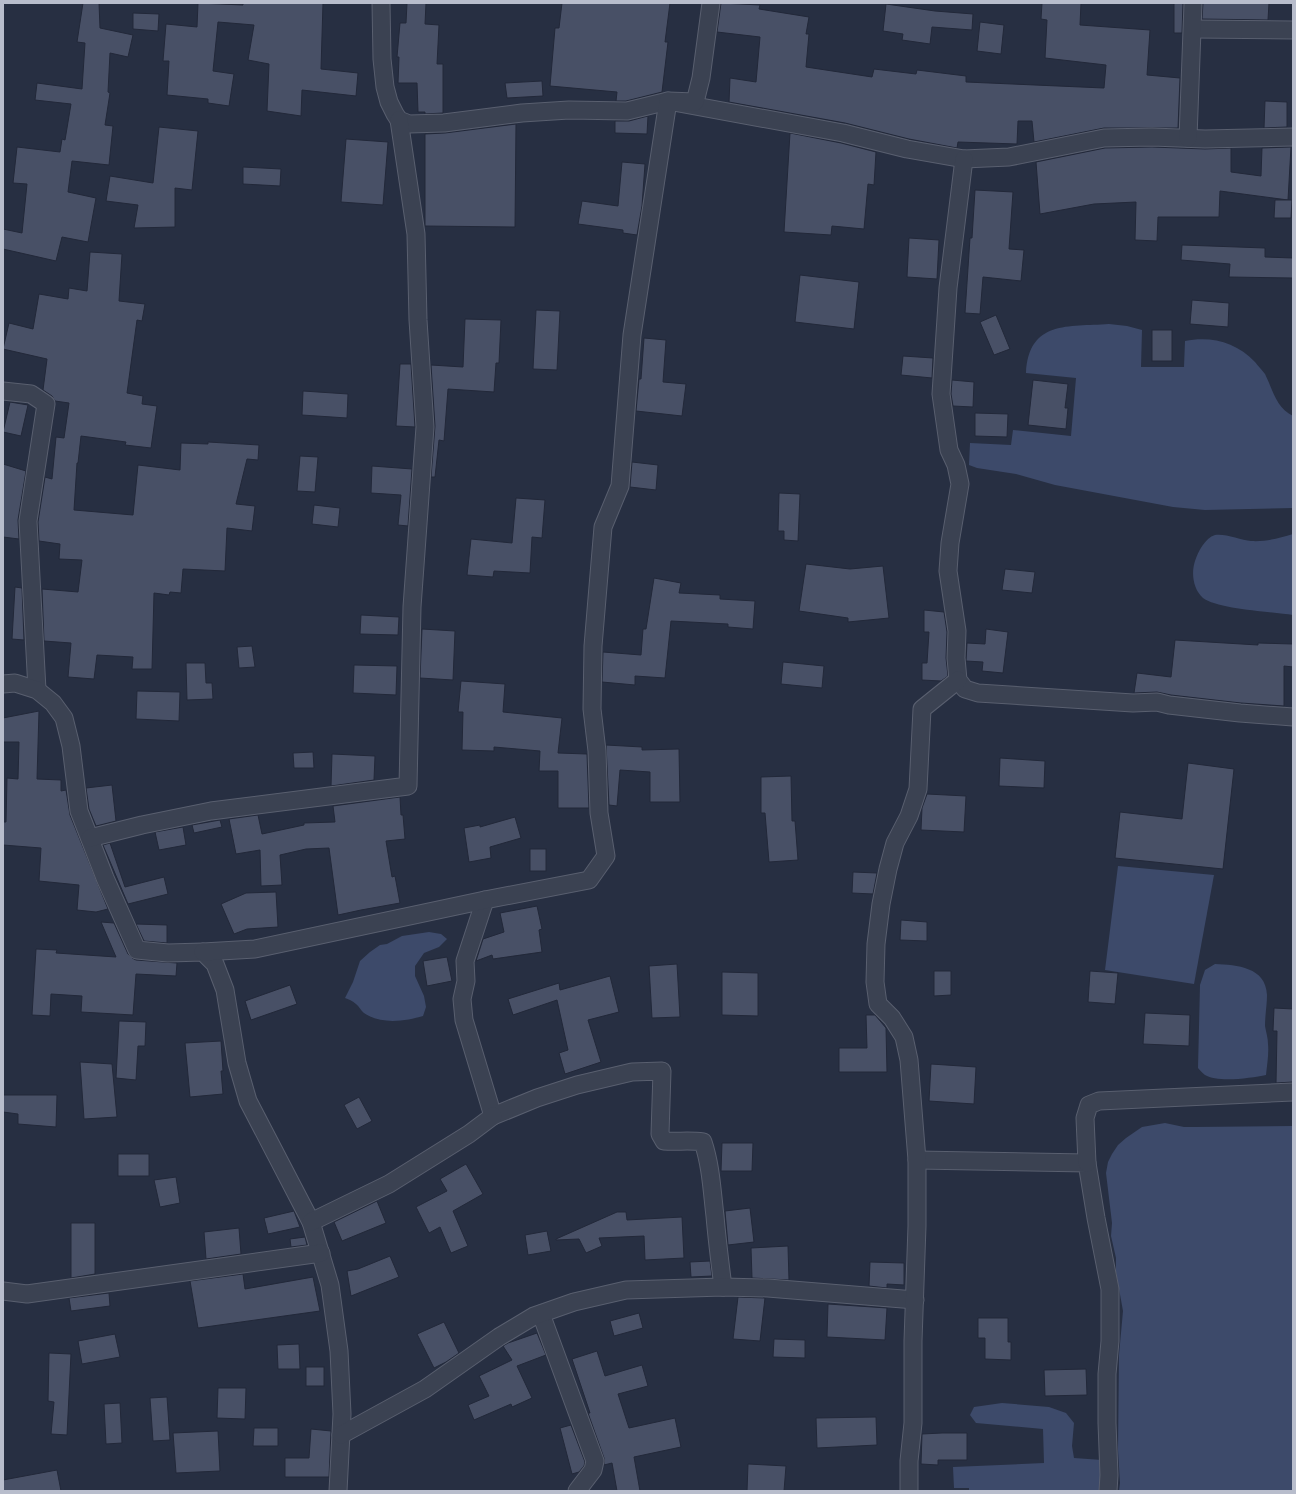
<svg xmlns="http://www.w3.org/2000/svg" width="1296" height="1494" font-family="'Fira Sans',sans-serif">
<rect width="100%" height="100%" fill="#272f42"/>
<!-- water -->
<g fill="#3d4a6a">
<path d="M 1109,324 L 1127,326 L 1142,330 L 1141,367 L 1184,367 L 1185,341 C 1211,336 1236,342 1255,362 C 1258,366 1262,370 1265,374 C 1273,390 1276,408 1293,416 L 1293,508 L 1205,510 L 1173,507 L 1055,485 L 1016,474 L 977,468 L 969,465 L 970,443 L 1011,445 L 1013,430 L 1071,436 L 1076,378 L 1026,373 C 1029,320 1068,327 1109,324 Z"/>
<path d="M 1293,534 L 1293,615 C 1273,612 1217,609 1203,598 C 1193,589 1191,573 1195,561 C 1198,552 1205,538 1215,535 C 1224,533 1241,540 1251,541 C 1266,542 1279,538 1293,534 Z"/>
<path d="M 1118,866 L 1214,875 L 1194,984 L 1105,970 Z"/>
<path d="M 429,932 L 441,934 L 447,939 L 439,947 L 424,953 L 415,966 L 415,976 L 424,996 L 426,1007 L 423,1016 C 406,1021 381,1025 364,1013 C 361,1011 359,1006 356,1004 C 353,1001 348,999 345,998 L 353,982 L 360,961 L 370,952 L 380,945 L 387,944 L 402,936 Z"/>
<path d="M 1215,964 C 1237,965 1266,967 1267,995 C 1267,1005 1265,1015 1265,1026 C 1266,1032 1268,1038 1268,1044 C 1269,1054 1267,1065 1266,1075 C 1251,1078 1218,1083 1205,1075 C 1202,1073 1200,1070 1198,1068 L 1200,985 L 1205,970 Z"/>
<path d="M 1165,1123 L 1184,1127 L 1194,1127 L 1293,1126 L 1293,1491 L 1119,1491 L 1120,1483 L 1118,1450 L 1119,1355 L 1123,1311 L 1116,1272 L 1116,1258 L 1111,1236 L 1112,1223 L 1106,1173 L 1108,1162 L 1112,1154 L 1118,1145 L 1126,1138 L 1142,1127 Z"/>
<path d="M 1002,1403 L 1049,1407 L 1066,1413 L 1074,1423 L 1072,1446 L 1074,1458 L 1102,1460 L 1103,1491 L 969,1491 L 969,1488 L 954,1488 L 953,1467 L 1044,1463 L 1043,1429 L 976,1423 L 970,1415 L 974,1407 Z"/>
</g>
<!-- building -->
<g fill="#485066" stroke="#222839">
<path d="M 83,3 L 99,3 L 100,28 L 133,35 L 128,57 L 110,53 L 108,92 L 110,93 L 105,125 L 113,126 L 109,165 L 72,161 L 68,192 L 96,198 L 88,242 L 62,237 L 56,261 L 3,249 L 3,229 L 22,233 L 27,184 L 13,183 L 17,147 L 60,152 L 62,139 L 65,140 L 71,104 L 35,100 L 37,83 L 82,89 L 85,43 L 77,42 Z"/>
<path d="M 198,3 L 243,5 L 243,3 L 323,3 L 321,69 L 358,73 L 356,96 L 302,90 L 301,116 L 267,111 L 269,64 L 248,60 L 254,25 L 218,22 L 213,71 L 234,74 L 229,106 L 208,103 L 208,99 L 167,95 L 169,61 L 163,61 L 166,24 L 197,27 Z"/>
<path d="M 407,3 L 426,3 L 425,24 L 439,25 L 437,64 L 443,64 L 443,113 L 425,114 L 425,112 L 418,112 L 417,83 L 398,83 L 399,57 L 397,57 L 400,23 L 406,23 Z"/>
<path d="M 562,3 L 670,3 L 665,42 L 668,42 L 662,92 L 626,101 L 616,101 L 617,92 L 550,86 L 555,28 L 559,28 Z"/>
<path d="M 721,3 L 760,5 L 759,9 L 809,17 L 806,34 L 809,34 L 806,67 L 872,77 L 874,69 L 916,74 L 917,70 L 966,76 L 966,82 L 1104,88 L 1106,65 L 1045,58 L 1047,20 L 1041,19 L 1042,3 L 1081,3 L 1080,25 L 1150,30 L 1147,75 L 1180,78 L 1178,128 L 1104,128 L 1034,142 L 1032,121 L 1018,121 L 1017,144 L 958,142 L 957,148 L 909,139 L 845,123 L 729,102 L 730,78 L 756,82 L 760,37 L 717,32 Z"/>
<path d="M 1174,3 L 1183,3 L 1182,33 L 1174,33 Z"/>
<path d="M 1203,3 L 1269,3 L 1268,20 L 1202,19 Z"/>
<path d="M 886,4 L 935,11 L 973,14 L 972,30 L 932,27 L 930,44 L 902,40 L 903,34 L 883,31 Z"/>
<path d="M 133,13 L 159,14 L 158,31 L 133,29 Z"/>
<path d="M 980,22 L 1004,25 L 1001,54 L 977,51 Z"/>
<path d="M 542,81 L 543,96 L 507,98 L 505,83 Z"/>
<path d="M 1265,101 L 1287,102 L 1287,127 L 1264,128 Z"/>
<path d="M 648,116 L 647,134 L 615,133 L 615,121 L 629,121 Z"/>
<path d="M 516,124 L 515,227 L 425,226 L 425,134 L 445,133 Z"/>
<path d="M 159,127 L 198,131 L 192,190 L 175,188 L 175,227 L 134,228 L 138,205 L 106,201 L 110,176 L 153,183 Z"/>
<path d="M 790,133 L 841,143 L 876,152 L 874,185 L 868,184 L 864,229 L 832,226 L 831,235 L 784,232 Z"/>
<path d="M 346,139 L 388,142 L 383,205 L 341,202 Z"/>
<path d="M 1152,147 L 1205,149 L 1231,148 L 1231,172 L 1261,176 L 1262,148 L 1291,147 L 1288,200 L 1220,191 L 1219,217 L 1158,217 L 1157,241 L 1135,240 L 1136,202 L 1094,204 L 1040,214 L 1036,162 L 1105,148 Z"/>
<path d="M 622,162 L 645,164 L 642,206 L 637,235 L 623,233 L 623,230 L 578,224 L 582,201 L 618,206 Z"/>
<path d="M 243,167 L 281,169 L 280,186 L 243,184 Z"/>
<path d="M 975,190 L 1013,192 L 1009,249 L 1024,250 L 1021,281 L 983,277 L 980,314 L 965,313 L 970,238 L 972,238 Z"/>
<path d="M 1275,200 L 1292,200 L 1291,218 L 1274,218 Z"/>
<path d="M 909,238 L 939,240 L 937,279 L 907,277 Z"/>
<path d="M 1182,245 L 1265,248 L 1265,257 L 1293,258 L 1293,278 L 1229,277 L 1230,264 L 1181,260 Z"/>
<path d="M 90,252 L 122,254 L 119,301 L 145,304 L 142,321 L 137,320 L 127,393 L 143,396 L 142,404 L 157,406 L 151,448 L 125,445 L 126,442 L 81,436 L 78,463 L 77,463 L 74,510 L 133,515 L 138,465 L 180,470 L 181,443 L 208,444 L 208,442 L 259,445 L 258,460 L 247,459 L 236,504 L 255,506 L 252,531 L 227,528 L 225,571 L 183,569 L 181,593 L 170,592 L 169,595 L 154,593 L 152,669 L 132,669 L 133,657 L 97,655 L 94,679 L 68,677 L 71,643 L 44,641 L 42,589 L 78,592 L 82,560 L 59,559 L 60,544 L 39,541 L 38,522 L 45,477 L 52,479 L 56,437 L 64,438 L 69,403 L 55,401 L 52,396 L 43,390 L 47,359 L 3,349 L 9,323 L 33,329 L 39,294 L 68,299 L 69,288 L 87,291 Z"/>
<path d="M 800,275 L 859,282 L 854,329 L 795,322 Z"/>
<path d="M 1192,300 L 1229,303 L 1228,327 L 1190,324 Z"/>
<path d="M 536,310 L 560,311 L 557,370 L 533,369 Z"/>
<path d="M 996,315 L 1010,349 L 994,355 L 980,322 Z"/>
<path d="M 465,319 L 501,320 L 499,363 L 496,363 L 494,392 L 448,389 L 444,441 L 439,440 L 435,477 L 431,477 L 435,426 L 431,365 L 463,367 Z"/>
<rect x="1152" y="330" width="20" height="31"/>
<path d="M 644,338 L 666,340 L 663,382 L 686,384 L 682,416 L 636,411 L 639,379 L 641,379 Z"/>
<path d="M 903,356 L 933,358 L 932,378 L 901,375 Z"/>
<path d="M 400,364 L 411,364 L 415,427 L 396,426 Z"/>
<path d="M 952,380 L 974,382 L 973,407 L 953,406 L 951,394 Z"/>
<path d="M 1033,380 L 1068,384 L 1065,408 L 1068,408 L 1066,429 L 1028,425 Z"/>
<path d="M 303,391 L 348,394 L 347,418 L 302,415 Z"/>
<path d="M 10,402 L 28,405 L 21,436 L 3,432 Z"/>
<path d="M 975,413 L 1008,414 L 1007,437 L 975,436 Z"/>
<path d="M 300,456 L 318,457 L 315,492 L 297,491 Z"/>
<path d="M 632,462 L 658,465 L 656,490 L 630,487 Z"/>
<path d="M 3,464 L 26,471 L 18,520 L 19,539 L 3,537 Z"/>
<path d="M 372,466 L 412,469 L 408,526 L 398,525 L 401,495 L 371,493 Z"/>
<path d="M 779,493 L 800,494 L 798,541 L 784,540 L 784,531 L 778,531 Z"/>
<path d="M 516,498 L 545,500 L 542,538 L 532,537 L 530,573 L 494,571 L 493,577 L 467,575 L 471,539 L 512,543 Z"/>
<path d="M 314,505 L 340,508 L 338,527 L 312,524 Z"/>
<path d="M 806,564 L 850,569 L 883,566 L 889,618 L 848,622 L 848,618 L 799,611 Z"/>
<path d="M 1005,569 L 1035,572 L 1032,593 L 1002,590 Z"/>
<path d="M 654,578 L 681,583 L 679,593 L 720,595 L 720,599 L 755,601 L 753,629 L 728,627 L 728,624 L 671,621 L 665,678 L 635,676 L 635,685 L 602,682 L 603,652 L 641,655 L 643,629 L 646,629 Z"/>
<path d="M 15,587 L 22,588 L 24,640 L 12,639 Z"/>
<path d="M 924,610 L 944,612 L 947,632 L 946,658 L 948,676 L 941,681 L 922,680 L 922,663 L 927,663 L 929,632 L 924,632 Z"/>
<path d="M 361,615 L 399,617 L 398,635 L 360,634 Z"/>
<path d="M 422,629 L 455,631 L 453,680 L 420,678 Z"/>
<path d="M 986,629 L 1008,632 L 1003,673 L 982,671 L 983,662 L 966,661 L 967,643 L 985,644 Z"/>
<path d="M 1175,640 L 1258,645 L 1258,643 L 1293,644 L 1293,667 L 1284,666 L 1284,706 L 1241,703 L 1171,695 L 1157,692 L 1134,693 L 1137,673 L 1171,677 Z"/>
<path d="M 252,646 L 255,667 L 239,668 L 237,647 Z"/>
<path d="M 783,662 L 824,666 L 822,688 L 781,684 Z"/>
<path d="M 186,663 L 205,663 L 206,683 L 212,683 L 213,699 L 187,700 Z"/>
<path d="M 354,665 L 397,666 L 396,695 L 353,693 Z"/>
<path d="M 461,681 L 505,684 L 503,712 L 562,718 L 558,753 L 587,754 L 589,808 L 558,808 L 558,771 L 539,771 L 540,751 L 494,747 L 494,751 L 462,750 L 463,712 L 458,712 Z"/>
<path d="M 137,691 L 180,692 L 179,721 L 136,719 Z"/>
<path d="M 39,711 L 37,779 L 61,780 L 61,791 L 66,790 L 70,815 L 108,909 L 96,912 L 77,910 L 79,885 L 39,881 L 41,848 L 3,845 L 3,822 L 6,822 L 7,778 L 18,779 L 19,742 L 3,742 L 3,718 Z"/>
<path d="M 606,745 L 642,747 L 642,750 L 679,749 L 680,802 L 650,802 L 650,772 L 620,770 L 617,806 L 609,805 Z"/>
<path d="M 313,752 L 314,768 L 294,768 L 293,753 Z"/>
<path d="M 332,754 L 375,756 L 374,780 L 331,786 Z"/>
<path d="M 1000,758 L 1045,761 L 1044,788 L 999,786 Z"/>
<path d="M 1188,763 L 1234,769 L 1223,869 L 1115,858 L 1120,812 L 1182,819 Z"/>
<path d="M 791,776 L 792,821 L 795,821 L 798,860 L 769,862 L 765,813 L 761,813 L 761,777 Z"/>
<path d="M 112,785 L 116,821 L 96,826 L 89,809 L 86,788 Z"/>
<path d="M 927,794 L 966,796 L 964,832 L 921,830 L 922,808 Z"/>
<path d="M 400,797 L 401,815 L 403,815 L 405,839 L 386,841 L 392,877 L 395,876 L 400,903 L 361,910 L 338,915 L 329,848 L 306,849 L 280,855 L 282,885 L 261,886 L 260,850 L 236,854 L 229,819 L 258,815 L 262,834 L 304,825 L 304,823 L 335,822 L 333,806 Z"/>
<path d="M 515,817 L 521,838 L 490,847 L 491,858 L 469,862 L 464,828 L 480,825 L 480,827 Z"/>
<path d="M 220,820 L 222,827 L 194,833 L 192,825 Z"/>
<path d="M 183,827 L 186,845 L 159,850 L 155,832 Z"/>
<path d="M 110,843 L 125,887 L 164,877 L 168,894 L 128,904 L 103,845 Z"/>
<rect x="530" y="849" width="16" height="22"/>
<path d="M 853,872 L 877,873 L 873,894 L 852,893 Z"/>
<path d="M 276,892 L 278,927 L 247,929 L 234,934 L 221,904 L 246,893 Z"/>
<path d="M 537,906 L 542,929 L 539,930 L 542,952 L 493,959 L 492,955 L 476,961 L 483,939 L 504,932 L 500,913 Z"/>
<path d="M 901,920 L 927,922 L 927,941 L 900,940 Z"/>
<path d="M 101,922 L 114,923 L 128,954 L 132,958 L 136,960 L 177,963 L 176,976 L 136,974 L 133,1015 L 81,1012 L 82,996 L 51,994 L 50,1016 L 32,1015 L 36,949 L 57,950 L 56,953 L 116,957 Z"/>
<path d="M 136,924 L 167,925 L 167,943 L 144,941 Z"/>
<path d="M 447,957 L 452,981 L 427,986 L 423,961 Z"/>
<path d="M 677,964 L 680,1017 L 652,1018 L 649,966 Z"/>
<path d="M 934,971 L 951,971 L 951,995 L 934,996 Z"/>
<path d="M 1090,971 L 1118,973 L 1115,1004 L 1088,1002 Z"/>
<path d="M 722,972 L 758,973 L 758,1016 L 722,1015 Z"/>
<path d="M 610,976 L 619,1012 L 588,1020 L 601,1062 L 565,1074 L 559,1053 L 568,1050 L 557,1000 L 513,1015 L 508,999 L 559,983 L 560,990 Z"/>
<path d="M 290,985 L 297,1004 L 251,1020 L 245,1001 Z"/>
<path d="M 1274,1008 L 1293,1009 L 1293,1082 L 1276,1083 L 1277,1031 L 1273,1031 Z"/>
<path d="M 1145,1013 L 1190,1015 L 1189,1046 L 1143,1044 Z"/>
<path d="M 866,1015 L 875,1015 L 886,1028 L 887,1072 L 839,1072 L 839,1048 L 867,1048 Z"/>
<path d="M 119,1021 L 146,1022 L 145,1046 L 138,1046 L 136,1080 L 116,1078 Z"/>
<path d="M 221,1041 L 223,1071 L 221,1071 L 223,1094 L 190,1097 L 185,1043 Z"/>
<path d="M 80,1062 L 112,1064 L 117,1117 L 84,1119 Z"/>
<path d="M 931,1064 L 976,1067 L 974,1104 L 929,1101 Z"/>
<path d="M 3,1095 L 57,1095 L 56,1127 L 18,1124 L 18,1114 L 3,1112 Z"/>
<path d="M 359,1097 L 372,1121 L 357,1129 L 344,1105 Z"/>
<path d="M 722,1143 L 753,1143 L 752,1171 L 721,1171 Z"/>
<rect x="118" y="1154" width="31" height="22"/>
<path d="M 466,1164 L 483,1194 L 453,1211 L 468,1246 L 451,1253 L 440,1227 L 429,1233 L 416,1207 L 447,1191 L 440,1179 Z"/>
<path d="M 176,1177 L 180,1203 L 160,1207 L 154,1180 Z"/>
<path d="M 377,1201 L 386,1223 L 342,1241 L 334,1222 Z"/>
<path d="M 750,1208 L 754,1242 L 728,1245 L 725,1211 Z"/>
<path d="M 294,1211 L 300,1227 L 268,1234 L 264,1218 Z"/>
<path d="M 617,1212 L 626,1212 L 627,1220 L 682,1217 L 684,1258 L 645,1260 L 644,1236 L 599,1238 L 602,1246 L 586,1253 L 579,1239 L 556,1240 L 556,1239 Z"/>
<path d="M 71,1223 L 95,1223 L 95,1274 L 71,1278 Z"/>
<path d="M 239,1228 L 241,1254 L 206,1259 L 204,1232 Z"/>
<path d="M 547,1231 L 551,1251 L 528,1255 L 525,1235 Z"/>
<path d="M 305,1237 L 307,1245 L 291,1247 L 290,1239 Z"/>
<path d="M 788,1246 L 789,1280 L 752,1278 L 751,1248 Z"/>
<path d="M 390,1256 L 399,1277 L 351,1296 L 347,1271 L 358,1269 Z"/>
<path d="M 710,1261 L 712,1276 L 691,1277 L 690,1262 Z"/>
<path d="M 870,1262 L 904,1263 L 904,1285 L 887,1284 L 887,1288 L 869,1286 Z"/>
<path d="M 243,1274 L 245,1289 L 313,1277 L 320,1311 L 198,1328 L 190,1281 Z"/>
<path d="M 109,1293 L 110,1306 L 71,1311 L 69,1298 Z"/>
<path d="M 738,1297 L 765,1298 L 760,1341 L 733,1339 Z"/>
<path d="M 828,1304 L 887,1308 L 885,1340 L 827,1337 Z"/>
<path d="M 639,1313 L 643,1328 L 614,1336 L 610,1321 Z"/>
<path d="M 978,1318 L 1008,1318 L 1008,1342 L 1011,1342 L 1011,1360 L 985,1359 L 985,1338 L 978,1338 Z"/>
<path d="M 444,1322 L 459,1353 L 446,1362 L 434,1368 L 417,1334 Z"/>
<path d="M 537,1333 L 546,1355 L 517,1366 L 532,1398 L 512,1407 L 511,1404 L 474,1420 L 468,1405 L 489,1396 L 479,1376 L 512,1360 L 503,1346 L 508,1343 Z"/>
<path d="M 115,1334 L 120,1357 L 82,1364 L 78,1341 Z"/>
<path d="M 774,1339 L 805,1340 L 805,1358 L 773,1357 Z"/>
<path d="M 299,1344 L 300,1369 L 278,1369 L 277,1345 Z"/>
<path d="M 597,1351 L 605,1376 L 642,1365 L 648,1386 L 618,1394 L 629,1428 L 675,1418 L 681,1447 L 634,1457 L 640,1491 L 617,1491 L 612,1463 L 604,1465 L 604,1458 L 588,1413 L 590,1413 L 572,1359 Z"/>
<path d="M 49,1353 L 71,1354 L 67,1435 L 51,1434 L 54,1402 L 48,1401 Z"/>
<rect x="306" y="1367" width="18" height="19"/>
<path d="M 1086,1369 L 1087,1395 L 1045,1396 L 1044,1370 Z"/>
<path d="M 218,1388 L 246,1388 L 245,1419 L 217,1418 Z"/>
<path d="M 167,1397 L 170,1440 L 153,1441 L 150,1398 Z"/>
<path d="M 120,1403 L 122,1443 L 106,1444 L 104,1404 Z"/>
<path d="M 876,1417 L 877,1445 L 817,1448 L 816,1418 Z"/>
<path d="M 571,1425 L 585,1462 L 584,1466 L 579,1472 L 572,1474 L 560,1428 Z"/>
<path d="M 254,1428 L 278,1428 L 278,1446 L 253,1446 Z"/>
<path d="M 311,1429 L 331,1431 L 329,1477 L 285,1477 L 285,1458 L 309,1458 Z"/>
<path d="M 218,1431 L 220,1471 L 176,1473 L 173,1433 Z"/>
<path d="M 942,1433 L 967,1433 L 967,1460 L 938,1460 L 938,1465 L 921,1464 L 922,1434 Z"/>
<path d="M 748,1464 L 786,1466 L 784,1491 L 747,1491 Z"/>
<path d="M 57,1470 L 61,1491 L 3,1491 L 3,1480 Z"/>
</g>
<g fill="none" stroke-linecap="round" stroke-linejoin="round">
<!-- street casing -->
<g stroke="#595f6f" stroke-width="19">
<g id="street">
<path d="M 381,3 L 382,59 L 385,87 L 389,102 L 395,114 L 399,120 L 409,124 L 444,123 L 522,113 L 569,110 L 627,111 L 668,101 L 843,133 L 907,149 L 964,159 L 1009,157 L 1104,138 L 1152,137 L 1205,139 L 1293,137"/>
<path d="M 1193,29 L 1293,30"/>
<path d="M 1188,138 L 1193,3"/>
<path d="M 964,159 L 948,288 L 941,394 L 949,450 L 956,465 L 960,484 L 950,543 L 948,571 L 957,631 L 956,658 L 958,680 L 965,689 L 978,693 L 1133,703 L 1157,702 L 1169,705 L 1240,713 L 1293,717"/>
<path d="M 3,391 L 31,394 L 46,404 L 28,521 L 37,690"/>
<path d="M 3,684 L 15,683 L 37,690 L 53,703 L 64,718 L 71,746 L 79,811 L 105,878 L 137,950 L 168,953 L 203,952 L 215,964 L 225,990 L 237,1063 L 248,1101 L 311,1222 L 330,1285 L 339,1351 L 342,1414 L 338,1491"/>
<path d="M 90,838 L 142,825 L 211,811 L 408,786 L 412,607 L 425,427 L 418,320 L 416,234 L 399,120"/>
<path d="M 485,900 L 465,961 L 466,981 L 462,999 L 464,1020 L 493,1116 L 537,1098 L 577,1085 L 632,1072 L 662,1071 L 660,1134 L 664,1141 C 677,1142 690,1140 703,1142 C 711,1166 712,1191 715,1216 C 717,1240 720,1263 723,1287"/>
<path d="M 203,952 L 255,949 L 485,900 L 589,880 L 606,856 L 599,813 L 597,751 L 592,709 L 593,646 L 603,527 L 620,486 L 632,335 L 668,101 L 695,102 L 701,78 L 711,3"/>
<path d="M 917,1160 L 1087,1163 L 1096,1218 L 1110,1289 L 1110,1341 L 1107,1374 L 1107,1423 L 1109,1475 L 1108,1491"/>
<path d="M 1087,1163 L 1085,1118 L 1089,1105 L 1099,1101 L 1293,1092"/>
<path d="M 311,1222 L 389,1184 L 469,1134 L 493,1116"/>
<path d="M 3,1291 L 27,1294 L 321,1253"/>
<path d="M 541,1314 L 595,1461 L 593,1470 L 577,1491"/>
<path d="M 341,1435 L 425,1389 L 499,1337 L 534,1316 L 574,1302 L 626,1290 L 723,1287 L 768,1288 L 915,1300"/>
<path d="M 909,1491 L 909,1461 L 913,1423 L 913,1341 L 917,1226 L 917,1160 L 909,1060 L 904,1037 L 892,1018 L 878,1004 L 875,982 L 876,944 L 881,904 L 888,869 L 895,843 L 909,816 L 918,789 L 922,709 L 958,680"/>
</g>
</g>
<!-- street -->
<use href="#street" stroke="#3b4252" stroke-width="17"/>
</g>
<!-- border -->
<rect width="1296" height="1494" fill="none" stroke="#b8bdcc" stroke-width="8"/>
</svg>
